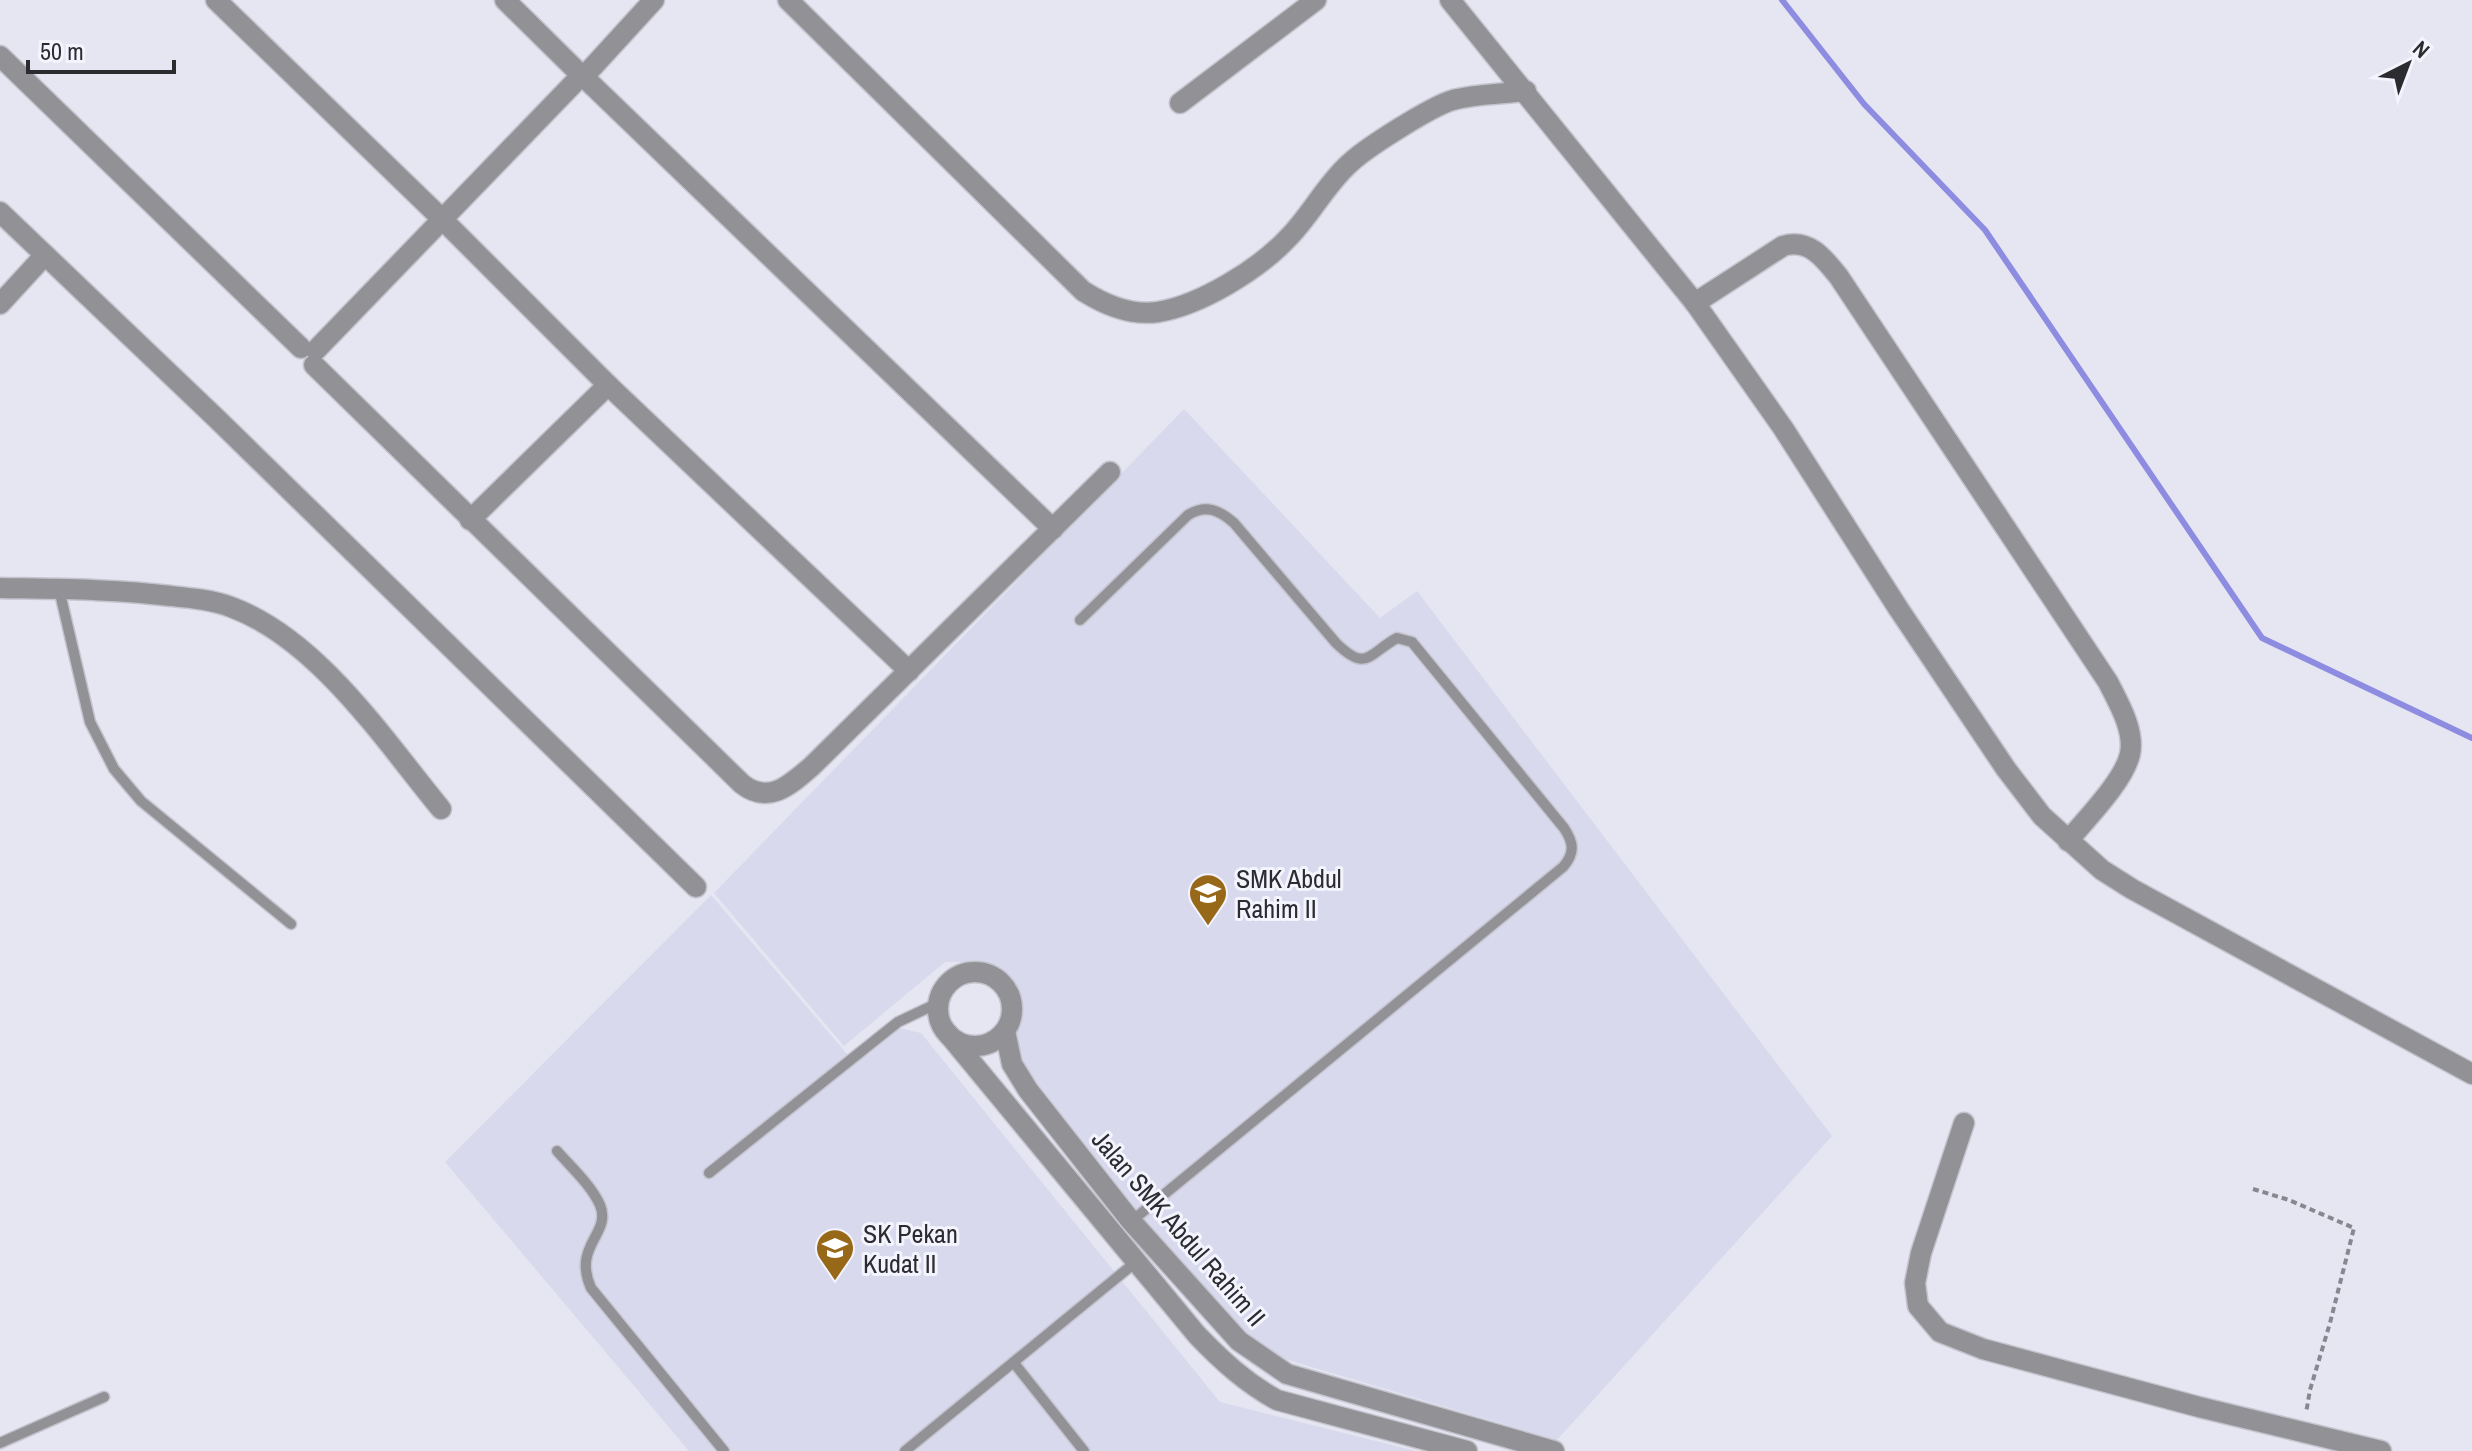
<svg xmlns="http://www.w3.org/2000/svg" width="2472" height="1451" font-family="'Archivo Narrow',sans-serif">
<rect width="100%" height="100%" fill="#e6e6f2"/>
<!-- built -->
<g fill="#d8d9ec">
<path d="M 1184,409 L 1380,618 L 1417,591 L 1832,1136 L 1557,1440 L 1271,1355 L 1218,1312 L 1014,1066 L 1018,993 L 985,962 L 945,962 L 844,1046 L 714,893 Z"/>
<path d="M 711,895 L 853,1061 L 895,1027 L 921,1033 L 1220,1402 L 1416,1451 L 689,1451 L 445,1162 Z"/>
</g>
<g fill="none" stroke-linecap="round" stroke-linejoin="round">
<!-- stream -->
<path stroke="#8e8ce1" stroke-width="6" d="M 1782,0 L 1864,104 L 1985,230 L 2262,638 L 2472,738"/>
<!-- lane casing -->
<g stroke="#c4c4cf" stroke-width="13">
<g id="lane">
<path d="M 59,589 L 90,722 L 114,769 L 141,801 L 291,924"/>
<path d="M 1080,620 L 1188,515 C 1206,504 1219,510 1234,523 L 1336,643 C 1367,673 1368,654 1397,638 L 1412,642 L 1564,828 C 1574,843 1575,853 1563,867 L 1128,1224"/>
<path d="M 557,1151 C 571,1167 591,1185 600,1205 C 612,1234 572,1245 591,1288 L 724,1451"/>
<path d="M 709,1173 L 898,1022 L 938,1003"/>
<path d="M 1014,1363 L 1084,1451"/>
<path d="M 0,1443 L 104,1397"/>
<path d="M 905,1451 L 1137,1261"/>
</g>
</g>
<!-- street casing -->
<g stroke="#c4c4cf" stroke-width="23">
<g id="street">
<path d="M 216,0 L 442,219 L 608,385 L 909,671"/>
<path d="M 505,0 L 576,70"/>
<path d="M 788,0 L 1083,291 C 1105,305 1131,316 1158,312 C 1201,305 1259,269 1288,238 C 1311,215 1326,184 1350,163 C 1367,147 1432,106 1453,100 C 1476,94 1503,94 1526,91"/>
<path d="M 1450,0 L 1695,303 L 1783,428 L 1898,608 L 2006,769 L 2042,816 L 2102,870 L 2132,889 L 2472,1074"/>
<path d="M 0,56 L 301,348"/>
<path d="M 589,71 L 654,0"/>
<path d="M 589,82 L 1053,529"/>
<path d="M 1180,103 L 1316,0"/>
<path d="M 0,212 L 216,418 L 696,887"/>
<path d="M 1695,303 L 1783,246 C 1809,238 1824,258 1839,277 L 2108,682 C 2118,702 2135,730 2130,754 C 2124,781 2086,819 2068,841"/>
<path d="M 0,304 L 45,255"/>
<path d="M 316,350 L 575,82"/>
<path d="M 314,365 L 742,784 C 769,805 790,785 812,766 L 1110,472"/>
<path d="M 470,520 L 608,385"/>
<path d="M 0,588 C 57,589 114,589 171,596 C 191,598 212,600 231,607 C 318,639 384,740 441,809"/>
<circle cx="975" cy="1009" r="37"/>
<path d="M 944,1029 L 1197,1335 C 1222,1361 1246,1383 1277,1400 L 1467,1451"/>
<path d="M 1005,1031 L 1012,1064 L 1028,1090 L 1131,1221 L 1239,1341 L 1287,1374 L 1554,1451"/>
<path d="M 1964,1123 L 1921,1253 L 1915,1283 L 1918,1306 L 1940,1332 L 1983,1349 L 2199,1407 L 2381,1451"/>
</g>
</g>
<!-- path -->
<path stroke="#87878f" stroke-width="4" stroke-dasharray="6 4" stroke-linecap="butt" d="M 2253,1189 L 2289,1200 L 2354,1228 L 2330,1323 L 2310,1390 L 2306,1413"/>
<!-- lane -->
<use href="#lane" stroke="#919196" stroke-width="10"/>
<!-- street -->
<use href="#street" stroke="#919196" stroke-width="20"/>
</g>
<!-- icons -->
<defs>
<g id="school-pin" transform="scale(2)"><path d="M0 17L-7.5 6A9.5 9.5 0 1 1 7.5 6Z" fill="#986819" stroke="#f3f4fd"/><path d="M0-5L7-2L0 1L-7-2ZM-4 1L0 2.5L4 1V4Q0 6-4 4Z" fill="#fff"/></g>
</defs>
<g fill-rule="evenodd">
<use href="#school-pin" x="1208" y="893"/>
<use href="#school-pin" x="835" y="1248"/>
</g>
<g text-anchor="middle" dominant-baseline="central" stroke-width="6" stroke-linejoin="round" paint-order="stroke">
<!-- poi labels -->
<g font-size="26" fill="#2b2b30" stroke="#f3f4fd" text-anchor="start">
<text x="1236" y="878">SMK Abdul<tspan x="1236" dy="30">Rahim II</tspan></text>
<text x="863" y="1233">SK Pekan<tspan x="863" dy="30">Kudat II</tspan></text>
</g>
<!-- street labels -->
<g font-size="26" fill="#2b2b30" stroke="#f3f4fd">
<text transform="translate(1179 1228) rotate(49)">Jalan SMK Abdul Rahim II</text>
</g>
</g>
<!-- north arrow -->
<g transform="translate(2408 64) rotate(42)" stroke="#f3f4fd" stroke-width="6" paint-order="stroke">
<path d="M0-6L14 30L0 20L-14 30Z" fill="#2b2b30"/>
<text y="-12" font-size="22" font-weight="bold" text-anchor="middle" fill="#2b2b30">N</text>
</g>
<!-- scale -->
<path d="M28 60v12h146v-12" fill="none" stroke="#2b2b30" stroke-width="4"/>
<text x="40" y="60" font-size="24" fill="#2b2b30" stroke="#f3f4fd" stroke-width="6" paint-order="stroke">50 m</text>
</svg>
